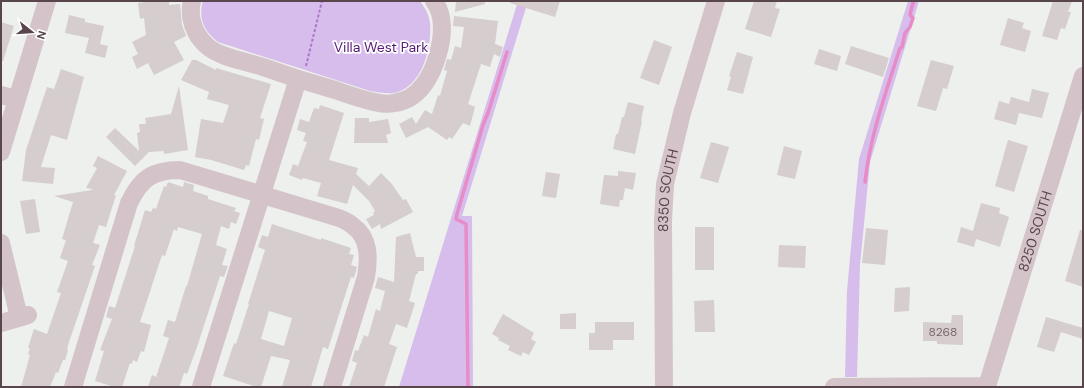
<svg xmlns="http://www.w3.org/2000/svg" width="1084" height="388" font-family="'DM Sans',sans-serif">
<rect width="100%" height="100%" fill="#edf0ed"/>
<!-- green -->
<g fill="#d6bdec">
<path d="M 203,1 L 420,1 C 425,8 429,14 430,23 C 432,47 423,83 398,92 C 389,95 379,92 370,91 L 218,42 C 204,31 198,19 203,1 Z"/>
<path d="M 518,1 L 528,1 L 462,216 L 472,216 L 473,387 L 399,387 Z"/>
<path d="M 908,1 L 919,1 L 870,162 L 860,265 L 857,377 L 845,377 L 847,291 L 859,159 Z"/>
</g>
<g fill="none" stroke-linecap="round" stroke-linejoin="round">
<!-- stream -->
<g stroke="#e78cc6" stroke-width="3.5">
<path d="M 865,182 C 870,136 886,92 900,48 L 902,47 L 905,33 L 910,27 L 913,18 L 910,15 L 912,6 L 914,1"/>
<path d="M 468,387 L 466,224 L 456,219 L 457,214 L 483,125 L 488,113 L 507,52"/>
</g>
</g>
<!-- building -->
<g fill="#d5cdce" fill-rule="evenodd">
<path d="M 155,1 L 169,1 L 169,5 L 180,4 L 182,25 L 186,36 L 174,42 L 184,60 L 154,75 L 148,63 L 137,69 L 132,57 L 138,54 L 132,42 L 146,35 L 144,18 L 140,19 L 138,3 Z"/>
<path d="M 456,1 L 485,1 L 485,4 L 455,12 Z"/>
<path d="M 510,1 L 560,1 L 555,17 L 510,3 Z"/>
<path d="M 754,1 L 777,1 L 775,8 L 780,9 L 771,37 L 745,29 Z"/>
<path d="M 1053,1 L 1072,1 L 1068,12 L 1071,12 L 1065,29 L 1061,28 L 1057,40 L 1042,36 Z"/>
<path d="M 69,15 L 85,19 L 85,22 L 104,26 L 100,44 L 108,46 L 105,58 L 85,53 L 89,38 L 65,33 Z"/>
<path d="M 454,16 L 498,21 L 495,44 L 503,47 L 500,57 L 494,54 L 490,67 L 481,64 L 468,104 L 475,107 L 470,126 L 463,123 L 452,139 L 449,137 L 447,140 L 428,127 L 406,138 L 399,124 L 412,117 L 416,124 L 425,110 L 432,114 L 438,95 L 440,96 L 447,71 L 444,70 L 447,59 L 451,60 L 455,46 L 461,48 L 464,27 L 453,26 Z"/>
<path d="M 1008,18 L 1024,23 L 1022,28 L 1031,31 L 1025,52 L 1000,45 Z"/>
<path d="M 1,22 L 14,26 L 3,61 L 1,61 Z"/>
<path d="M 654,40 L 672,47 L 659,85 L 640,78 Z"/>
<path d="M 851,46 L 889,58 L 883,77 L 845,64 Z"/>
<path d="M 819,49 L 841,56 L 837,71 L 814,64 Z"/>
<path d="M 737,52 L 753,57 L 743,94 L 727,90 L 731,77 L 729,76 Z"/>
<path d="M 192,60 L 196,60 L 216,70 L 216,68 L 271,84 L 260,118 L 264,119 L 259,140 L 256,139 L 249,166 L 246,165 L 244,170 L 211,160 L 195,157 L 201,119 L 223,123 L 229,105 L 207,99 L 209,92 L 181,80 Z"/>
<path d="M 931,60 L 954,66 L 947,89 L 943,88 L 936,111 L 917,106 Z"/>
<path d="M 61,69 L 84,77 L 67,140 L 51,135 L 41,167 L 55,168 L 53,184 L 22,181 L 26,150 L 47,87 L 54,89 Z"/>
<path d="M 179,86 L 188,150 L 164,154 L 164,151 L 149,152 L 135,166 L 106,137 L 115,128 L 139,151 L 137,133 L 140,132 L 139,124 L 146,124 L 145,118 L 171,114 Z"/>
<path d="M 1032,89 L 1049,93 L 1042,118 L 1019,113 L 1016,125 L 994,119 L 999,101 L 1009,104 L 1011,97 L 1029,102 Z"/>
<path d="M 628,102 L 644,106 L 641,121 L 642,121 L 635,154 L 613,149 L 616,134 L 618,134 L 622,117 L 624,117 Z"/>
<path d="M 320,105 L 344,113 L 329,160 L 358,168 L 356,174 L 369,186 L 381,173 L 391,183 L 403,200 L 406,199 L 413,212 L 381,229 L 380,224 L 372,229 L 366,219 L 374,215 L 373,213 L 375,211 L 369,201 L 353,185 L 347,204 L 317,196 L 321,183 L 303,178 L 302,180 L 289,175 L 293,164 L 298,166 L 307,142 L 303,141 L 306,133 L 297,130 L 300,119 L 309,122 L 314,108 L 319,109 Z"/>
<path d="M 355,118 L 369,118 L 369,122 L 388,119 L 391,133 L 386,135 L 388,143 L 354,143 Z"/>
<path d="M 1008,140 L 1028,146 L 1014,192 L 995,186 Z"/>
<path d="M 711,142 L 729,147 L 718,183 L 700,178 Z"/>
<path d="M 784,146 L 802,151 L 795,179 L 777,175 Z"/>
<path d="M 98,156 L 127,171 L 114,195 L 116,195 L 106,227 L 99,225 L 93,243 L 100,245 L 92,265 L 95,266 L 69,342 L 67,349 L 68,350 L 65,360 L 63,360 L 58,373 L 56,372 L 50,387 L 21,387 L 30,355 L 28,354 L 30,348 L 28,348 L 34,329 L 47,334 L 61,293 L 57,292 L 68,261 L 60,258 L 66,240 L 62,239 L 73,202 L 54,196 L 92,190 L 92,189 L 86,188 L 97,168 L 93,166 Z"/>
<path d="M 618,171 L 636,173 L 633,190 L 625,188 L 623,200 L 620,200 L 619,207 L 600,204 L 604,175 L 618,176 Z"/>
<path d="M 546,172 L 560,174 L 556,198 L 542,196 Z"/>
<path d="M 168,182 L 183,187 L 184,182 L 194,185 L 193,191 L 208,196 L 208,199 L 236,208 L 234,211 L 240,213 L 236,224 L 231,222 L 229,229 L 221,226 L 216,245 L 227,249 L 222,265 L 228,266 L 224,277 L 220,276 L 197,347 L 187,374 L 184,373 L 180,385 L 181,387 L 148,387 L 152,375 L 156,377 L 169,338 L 163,336 L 168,320 L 175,322 L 186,286 L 187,286 L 202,234 L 178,227 L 177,231 L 174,229 L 165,256 L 162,255 L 140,322 L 151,325 L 144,352 L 141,351 L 137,362 L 133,360 L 132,364 L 130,363 L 122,387 L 114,387 L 95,381 L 104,351 L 100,350 L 112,319 L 106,317 L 109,306 L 115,308 L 135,246 L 134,246 L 145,210 L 151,212 L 153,208 L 156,209 L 164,186 L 166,187 Z"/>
<path d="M 35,199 L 40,232 L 26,234 L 20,201 Z"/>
<path d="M 981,203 L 1000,208 L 999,213 L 1009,217 L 1000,247 L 976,239 L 974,247 L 957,242 L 961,227 L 973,231 Z"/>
<path d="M 272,224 L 321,240 L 321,238 L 351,248 L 349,254 L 354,255 L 351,265 L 357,267 L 354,278 L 351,277 L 328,349 L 323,347 L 311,387 L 282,387 L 290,360 L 271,356 L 261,387 L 257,387 L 223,376 L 234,343 L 236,344 L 249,304 L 248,304 L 265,250 L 258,247 L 262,235 L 268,237 ZM 269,311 L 292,318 L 284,346 L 261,339 Z"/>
<rect x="695" y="227" width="19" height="43"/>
<path d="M 866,228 L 888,230 L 885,265 L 862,263 Z"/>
<path d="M 1080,230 L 1083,230 L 1083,287 L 1065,281 Z"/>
<path d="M 410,233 L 416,257 L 424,257 L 424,271 L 418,271 L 418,274 L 416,274 L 409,301 L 415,303 L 407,328 L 396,324 L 389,344 L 397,347 L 384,387 L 349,387 L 357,363 L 352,361 L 355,350 L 358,351 L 364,335 L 368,337 L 376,309 L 380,311 L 385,291 L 375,288 L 378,277 L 394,282 L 396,237 Z"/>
<path d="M 779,245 L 806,246 L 805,268 L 778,267 Z"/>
<path d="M 910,287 L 909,311 L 894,312 L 895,288 Z"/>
<path d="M 714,300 L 715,332 L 695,332 L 694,301 Z"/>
<path d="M 576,313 L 576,329 L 560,329 L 560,314 Z"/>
<path d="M 503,314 L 534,333 L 531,339 L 536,342 L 529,355 L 523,352 L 521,356 L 508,350 L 510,346 L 498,340 L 499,338 L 492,334 Z"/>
<path d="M 952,315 L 963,315 L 963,345 L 937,344 L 937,341 L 923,341 L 923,322 L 951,323 Z"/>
<path d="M 1046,317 L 1083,328 L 1083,339 L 1061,332 L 1054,352 L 1037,347 Z"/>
<path d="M 595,322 L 634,322 L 634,340 L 613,340 L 613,350 L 589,350 L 589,333 L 595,333 Z"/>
</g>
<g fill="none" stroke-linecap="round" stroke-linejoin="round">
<!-- path -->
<path stroke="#ac77c8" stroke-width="2" stroke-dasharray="3 2" stroke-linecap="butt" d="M 306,66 L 322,1"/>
<!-- minor -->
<g stroke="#d4c4ca" stroke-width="18">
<path d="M 192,1 C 188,17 194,34 206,45 C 218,57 244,61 260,66 C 285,75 310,83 335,90 C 347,94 358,98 370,101 C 378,103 386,105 394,103 C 419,100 432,76 438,54 C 443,36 445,16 434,1"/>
<path d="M 1,95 L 16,99"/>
<path d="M 1,152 L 47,1"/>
<path d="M 1,243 L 19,317"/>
<path d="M 1,323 L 28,315"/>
<path d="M 73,387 L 129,203 C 141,178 153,170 180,170 L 339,218 C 344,220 349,222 353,226 C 370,238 369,259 366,277 L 332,387"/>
<path d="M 201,387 L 298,79"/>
<path id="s1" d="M 664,387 L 663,221 L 665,184 L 682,113 L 716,1"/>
<path id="s2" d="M 834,387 L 987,386 L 1083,76"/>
</g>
</g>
<g text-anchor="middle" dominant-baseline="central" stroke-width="3.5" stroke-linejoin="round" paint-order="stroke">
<!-- number labels -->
<g font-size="12" fill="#78686d">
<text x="943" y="332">8268</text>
</g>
<!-- park labels -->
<g font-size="14" fill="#561b76" stroke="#fff">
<text x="381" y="47">Villa West Park</text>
</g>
<!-- street labels -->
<g font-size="14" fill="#59464d" stroke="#fff">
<text stroke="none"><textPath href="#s1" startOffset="197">8350 SOUTH</textPath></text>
<text stroke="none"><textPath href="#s2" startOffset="315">8250 SOUTH</textPath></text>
</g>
</g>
<!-- border -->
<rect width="1084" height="388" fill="none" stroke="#59464d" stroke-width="4"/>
<!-- north arrow -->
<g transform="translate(32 32) rotate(107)" stroke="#ffffff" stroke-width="3" paint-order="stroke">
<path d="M0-3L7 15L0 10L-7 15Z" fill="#59464d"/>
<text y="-6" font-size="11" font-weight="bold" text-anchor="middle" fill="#59464d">N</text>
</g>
</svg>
